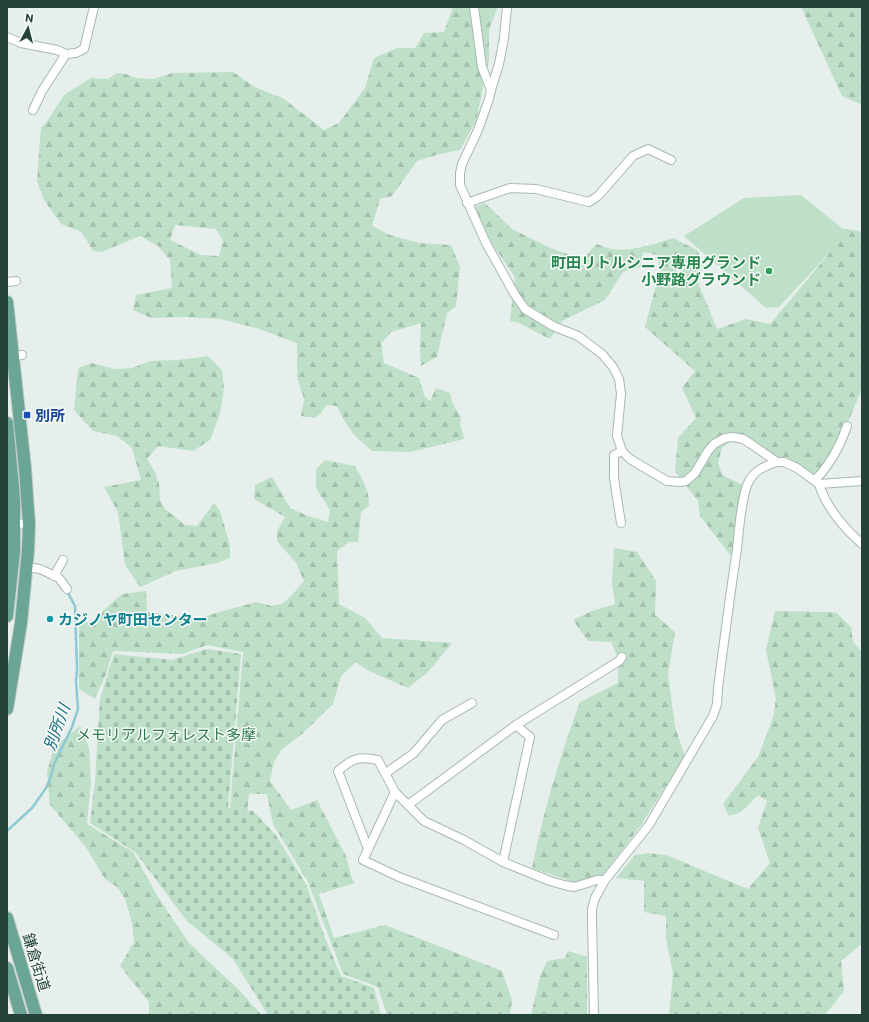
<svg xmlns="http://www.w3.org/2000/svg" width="869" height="1022" font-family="Commissioner,'Noto Sans JP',sans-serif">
<defs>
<pattern id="forest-firs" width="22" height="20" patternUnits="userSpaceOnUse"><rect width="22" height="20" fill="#bfe0c8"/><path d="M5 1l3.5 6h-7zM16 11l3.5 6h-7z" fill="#a4c1ad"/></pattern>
<pattern id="cemetery-stones" width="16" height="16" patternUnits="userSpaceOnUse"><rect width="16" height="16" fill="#bfe0c8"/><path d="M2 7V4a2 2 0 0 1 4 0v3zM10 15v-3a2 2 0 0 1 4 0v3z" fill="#a4c1ad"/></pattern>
</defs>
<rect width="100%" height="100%" fill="#e6efeb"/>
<!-- forest -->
<g fill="url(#forest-firs)" fill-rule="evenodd">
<path d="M 453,7 L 498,7 L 489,29 L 489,59 L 476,121 L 460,150 L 440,154 L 417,161 L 392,196 L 380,199 L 372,226 L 390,235 L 419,243 L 451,245 L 460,267 L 456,306 L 447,313 L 437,357 L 421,366 L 420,352 L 421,323 L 391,332 L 381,344 L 384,363 L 419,378 L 424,395 L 430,401 L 436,388 L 450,393 L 453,404 L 461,418 L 460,423 L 464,439 L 410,452 L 372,451 L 354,435 L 344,420 L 337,406 L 326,405 L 321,413 L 315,418 L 301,416 L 304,399 L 297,377 L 297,343 L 256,328 L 220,319 L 184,317 L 151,318 L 133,310 L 136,295 L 172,288 L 170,260 L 158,246 L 140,236 L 102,252 L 93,251 L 82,232 L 61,224 L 44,200 L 37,181 L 41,127 L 48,120 L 64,95 L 91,78 L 108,79 L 117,73 L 126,74 L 136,78 L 154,79 L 172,73 L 233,72 L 255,87 L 284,99 L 324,130 L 339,123 L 365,88 L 374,58 L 397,48 L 415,48 L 424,33 L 444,32 ZM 175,225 L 216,229 L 223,241 L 219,256 L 201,255 L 170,240 Z"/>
<path d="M 801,7 L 862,7 L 862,105 L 842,96 Z"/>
<path d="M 485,203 L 512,229 L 548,247 L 583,260 L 596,244 C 601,245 606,248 611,249 C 632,252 654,244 673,238 L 697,250 L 704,265 L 697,280 L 717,329 L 746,319 L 770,324 L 832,250 L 839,228 L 859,231 L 862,233 L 862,389 L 842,436 L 814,478 L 744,443 L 732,440 L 722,448 L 718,462 L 722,475 L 743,485 L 734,560 L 700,516 L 698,501 L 675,471 L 678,438 L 696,418 L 682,388 L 695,371 L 645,327 L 660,270 L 658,255 L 643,252 L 641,267 L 623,272 L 605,300 L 562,321 L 550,339 L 519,323 L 510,321 L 515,277 L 491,242 L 473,208 Z"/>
<path d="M 208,356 L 222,370 L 224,388 L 220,414 L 210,440 L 193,451 L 158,446 L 147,459 L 155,472 L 159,483 L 160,500 L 165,509 L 185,525 L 197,526 L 214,503 L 220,511 L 230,545 L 230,558 L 217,563 L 176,571 L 140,587 L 125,565 L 118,512 L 104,487 L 141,480 L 132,448 L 117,436 L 93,431 L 74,410 L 78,368 L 92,363 L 115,369 L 132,368 L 150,361 L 178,360 Z"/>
<path d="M 325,460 L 355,466 C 362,479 370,491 369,506 L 361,512 L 358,542 L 349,542 L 337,551 L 339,604 L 365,618 L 382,638 L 452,643 L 429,671 L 408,688 L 367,670 L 356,662 L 341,676 L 333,704 L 302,734 L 281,750 L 274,762 L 270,781 L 291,810 L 317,800 L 346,856 L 352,879 L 355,883 L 319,894 L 334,938 L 385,925 L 502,971 L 512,1000 L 510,1015 L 387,1015 L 378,987 L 343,974 L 308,882 L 273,824 L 267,794 L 249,794 L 246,823 L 235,822 L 230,806 L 243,652 L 207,645 L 182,654 L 113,651 L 106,674 L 95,699 L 79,689 L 79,621 L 90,622 L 122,594 L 146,591 L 147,612 L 198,618 L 256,602 L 272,606 L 283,603 L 291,596 L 304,581 L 296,563 L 277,541 L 277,531 L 285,517 L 254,499 L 255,485 L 272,477 L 290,508 L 308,516 L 328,522 L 330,510 L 316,488 L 316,469 Z"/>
<path d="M 614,548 L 637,552 L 656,581 L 655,615 L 675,632 L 668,674 L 675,727 L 685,756 L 641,825 L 604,874 L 576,883 L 532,868 C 543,812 560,756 580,702 L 618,683 L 618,658 L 611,642 L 588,641 L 573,620 L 592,611 L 615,604 L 612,584 Z"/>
<path d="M 775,611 L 827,612 L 837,613 L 851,627 L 853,642 L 862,652 L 862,944 L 841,961 L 844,991 L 825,1015 L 669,1015 L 673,974 L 666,938 L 666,916 L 644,912 L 644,881 L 616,878 L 635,855 L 648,853 L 666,855 L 748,889 L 770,863 L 758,828 L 767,801 L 758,795 L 741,812 L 729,816 L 723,804 L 758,757 L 773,718 L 776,699 L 766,650 Z"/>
<path d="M 80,726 L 89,748 L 91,782 L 87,824 L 133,852 L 158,897 L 189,943 L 238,989 L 262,1015 L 149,1015 L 149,1002 L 120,966 L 134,942 L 132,923 L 125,899 L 117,887 L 105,879 L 85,846 L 50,805 L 47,772 L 54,747 Z"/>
<path d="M 568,951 L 587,957 L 587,1015 L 531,1015 L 540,976 L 547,961 L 565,958 Z"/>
</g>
<!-- cemetery -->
<path fill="url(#cemetery-stones)" d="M 207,649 L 241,654 L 228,808 L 253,811 L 275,834 L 306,884 L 325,938 L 341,976 L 374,988 L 381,1015 L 268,1015 L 233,959 L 187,921 L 135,852 L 90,823 L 95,780 L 100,699 L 114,654 L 172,660 Z"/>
<!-- pitch -->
<path fill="#bfe0c8" d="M 801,195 L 848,233 L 779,307 L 766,308 L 684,236 L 744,198 Z"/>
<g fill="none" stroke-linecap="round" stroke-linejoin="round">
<!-- stream -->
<path stroke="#8ec9d4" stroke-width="2.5" d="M 8,830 L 32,808 L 46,788 L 50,779 L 54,764 L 72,727 L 78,709 L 76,681 L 77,670 L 75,606 L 68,593"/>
<!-- minor casing -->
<g stroke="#a8b8b2" stroke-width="10">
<g id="minor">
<path d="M 474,7 L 482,67 L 491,90"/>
<path d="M 507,7 L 504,38 L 499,64 L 491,90 L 489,99 L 478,130 L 462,164 L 460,173 L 460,185 L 486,243 L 515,295 L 525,309 L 553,326 L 578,336 L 602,354 L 613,367 L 619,379 L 621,394 L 617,436 L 622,451 L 630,459 L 667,481 L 681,482 L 686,481 L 695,473 L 708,451 L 714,444 L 725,438 L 733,437 L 743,439 L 751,444 L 777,462 L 784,462 L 797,468 L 819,484 L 862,481"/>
<path d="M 7,37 L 21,43 L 57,50 L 66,54 L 76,53 L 84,49 L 94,7"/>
<path d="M 33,110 L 42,91 L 66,54"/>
<path d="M 467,203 L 510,188 L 536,189 L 589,202 L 598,196 L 633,156 L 648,149 L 671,160"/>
<path d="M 7,282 L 16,281"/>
<path d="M 13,356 L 22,355"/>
<path d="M 815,480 C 830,465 840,446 847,426"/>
<path d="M 819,484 C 826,507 844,528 862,544"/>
<path d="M 7,523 L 29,524"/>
<path d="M 621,523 L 614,478 L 614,455 L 622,451"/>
<path d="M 27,567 L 40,569 L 59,578 L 67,589"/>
<path d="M 54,576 L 63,560"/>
<path d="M 386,773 L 414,753 L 442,720 L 472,703"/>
<path d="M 395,792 L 363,860 L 399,877 L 554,935"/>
<path d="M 408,805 L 516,725 L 619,661 L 622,657"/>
<path d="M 368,849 L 338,771 C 353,758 359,756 378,760 L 395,792 L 424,821 L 464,840 L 503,862 L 550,881 L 564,885 L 574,887 L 597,880 L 605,880"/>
<path d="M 503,862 L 530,737 L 516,725"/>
<path d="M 594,1015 L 592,921 L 592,909 L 595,898 L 605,880 L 649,825 L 713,716 L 717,704 L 718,688 C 724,642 730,595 737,549 C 739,530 741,499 748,483 C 754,470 765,466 777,462"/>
</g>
</g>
<!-- primary casing -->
<g stroke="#c2cac8" stroke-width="14">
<g id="primary">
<path d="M 7,302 L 25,468 L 29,524 L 28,551 L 21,623 L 7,709"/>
<path d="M 7,423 L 14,499 L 14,551 L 7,616"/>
<path d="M 7,918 L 36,1015"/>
<path d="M 7,968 L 21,1015"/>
</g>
</g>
<!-- minor -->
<use href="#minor" stroke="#fff" stroke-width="8"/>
<!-- primary -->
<use href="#primary" stroke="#6aa596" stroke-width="12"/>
</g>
<!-- markers -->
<circle fill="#2e9e5b" stroke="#f7fbf9" stroke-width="1.5" cx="769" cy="271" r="4"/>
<rect fill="#1a4fb4" stroke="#f7fbf9" stroke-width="1.5" x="23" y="411" width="8" height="8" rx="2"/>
<circle fill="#0f9aa8" stroke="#f7fbf9" stroke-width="1.5" cx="50" cy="619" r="4"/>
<g text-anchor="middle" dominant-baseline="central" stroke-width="3" stroke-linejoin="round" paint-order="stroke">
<!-- leisure labels -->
<g font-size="15" font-weight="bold" fill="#27864d" stroke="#f7fbf9" text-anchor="end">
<text x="761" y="262">町田リトルシニア専用グランド<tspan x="761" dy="17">小野路グラウンド</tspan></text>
</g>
<!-- transit labels -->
<g font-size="15" font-weight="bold" fill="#164399" stroke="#f7fbf9" text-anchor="start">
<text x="35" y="415">別所</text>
</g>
<!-- culture labels -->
<g font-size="15" font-weight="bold" fill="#0d838f" stroke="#f7fbf9" text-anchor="start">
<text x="58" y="619">カジノヤ町田センター</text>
</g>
<!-- park labels -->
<g font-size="15" fill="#2d7a4b" stroke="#f7fbf9">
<text x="166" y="734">メモリアルフォレスト多摩</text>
</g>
<!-- street labels -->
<g font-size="15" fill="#24423a" stroke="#f7fbf9">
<text transform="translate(37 962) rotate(73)">鎌倉街道</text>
</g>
<!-- water labels -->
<g font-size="16" font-style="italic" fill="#1c6f80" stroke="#f7fbf9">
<text transform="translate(56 727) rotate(-70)">別所川</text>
</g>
</g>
<!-- border -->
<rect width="869" height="1022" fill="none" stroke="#24423a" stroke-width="16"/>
<!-- north arrow -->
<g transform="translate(28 28) rotate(7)" stroke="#f7fbf9" stroke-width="3" paint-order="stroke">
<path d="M0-3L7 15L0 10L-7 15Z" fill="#24423a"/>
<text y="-6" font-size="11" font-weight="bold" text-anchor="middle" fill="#24423a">N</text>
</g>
</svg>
